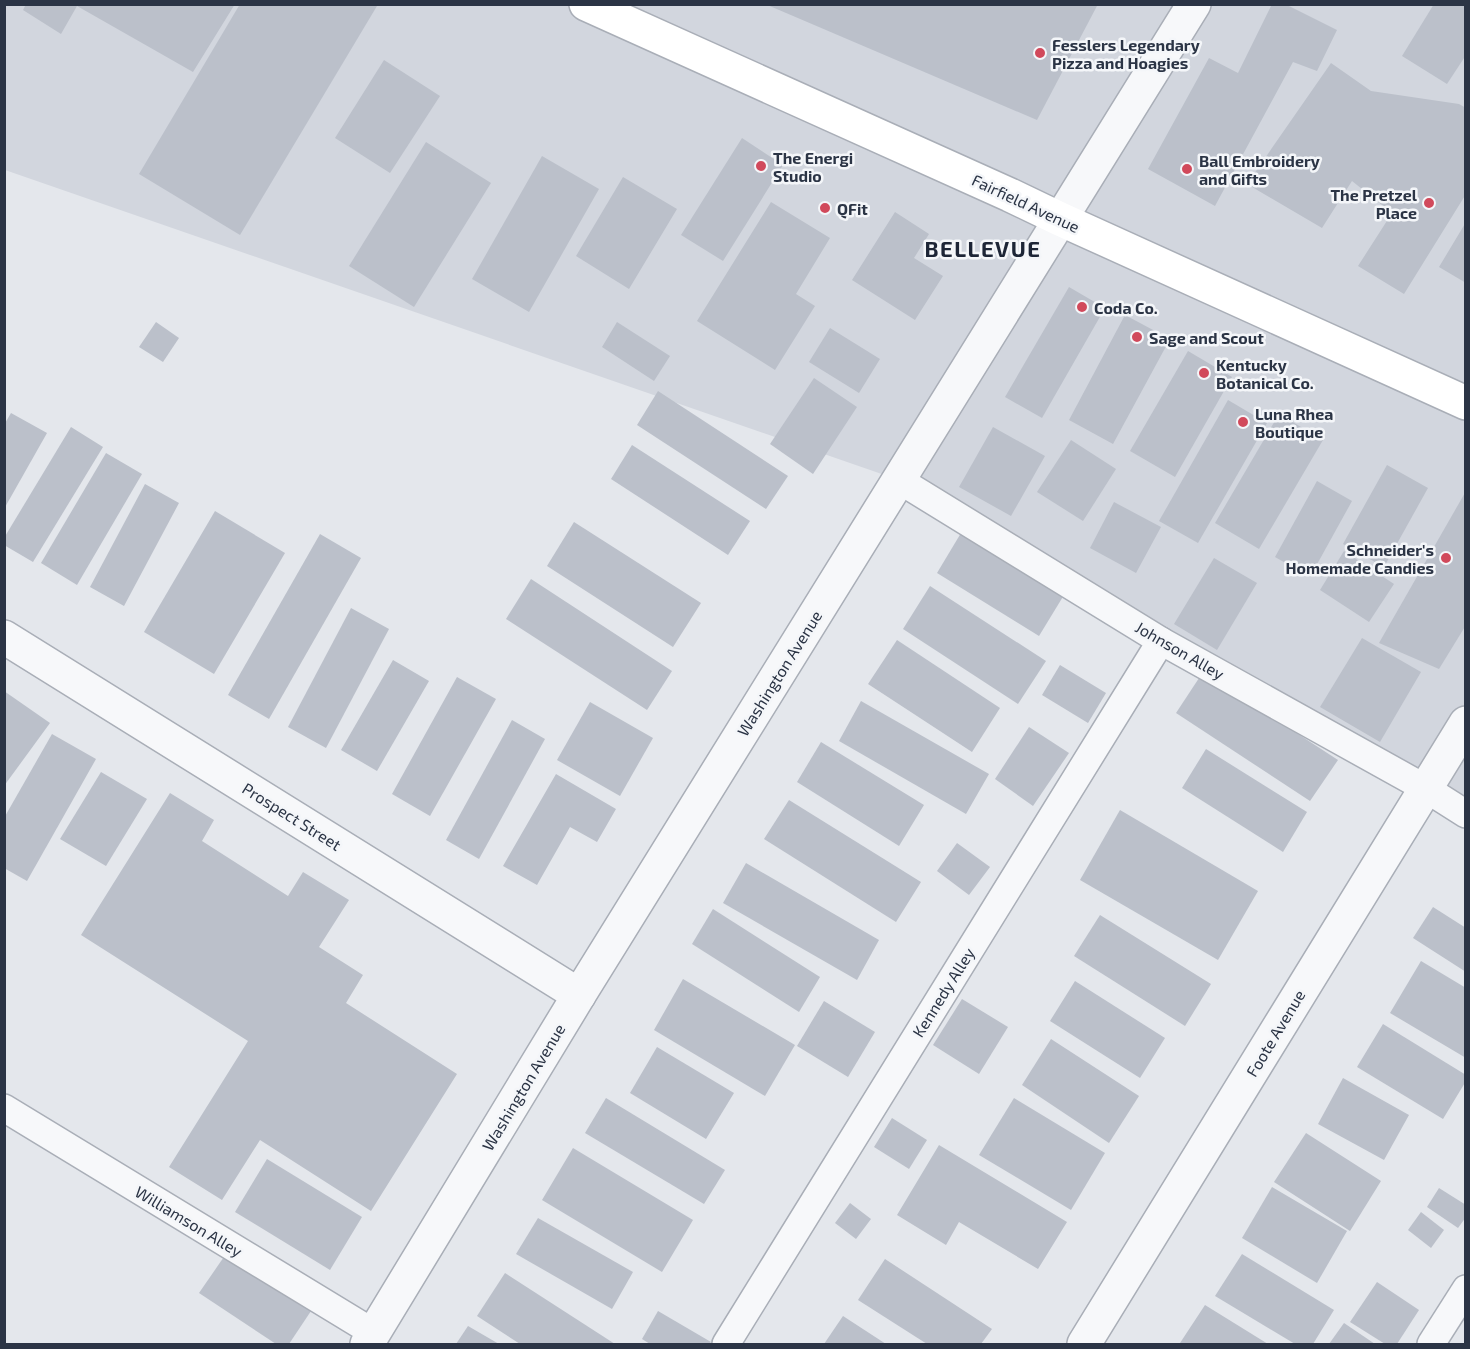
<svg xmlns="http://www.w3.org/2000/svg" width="1470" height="1349" font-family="'Exo 2',sans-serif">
<rect width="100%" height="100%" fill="#e4e7ec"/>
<!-- built -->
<path fill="#d2d6de" d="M 5,5 L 1465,5 L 1465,814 L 899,480 L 5,170 Z"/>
<!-- building -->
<g fill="#bbc0ca">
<path d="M 26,4 L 235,4 L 193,72 L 77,6 L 61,34 L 23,10 Z"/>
<path d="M 240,4 L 374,4 L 377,6 L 240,235 L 139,174 Z"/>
<path d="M 765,4 L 1098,4 L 1037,120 Z"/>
<path d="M 1272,4 L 1285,4 L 1337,30 L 1317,71 L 1293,62 L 1215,206 L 1148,169 L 1209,58 L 1238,73 Z"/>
<path d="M 1434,4 L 1466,4 L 1466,55 L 1447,84 L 1402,56 Z"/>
<path d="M 384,60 L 440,96 L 390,173 L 335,138 Z"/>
<path d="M 1331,63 L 1371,91 L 1459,104 L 1466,108 L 1466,194 L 1404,294 L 1358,266 L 1392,213 L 1352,181 L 1322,228 L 1247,184 Z"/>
<path d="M 742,138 L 783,165 L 723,261 L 681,235 Z"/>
<path d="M 426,142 L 491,183 L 414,307 L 349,266 Z"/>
<path d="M 542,156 L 599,189 L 529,312 L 472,279 Z"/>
<path d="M 623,177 L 677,209 L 629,289 L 576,256 Z"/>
<path d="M 771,202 L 830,238 L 796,294 L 815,306 L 775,370 L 697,321 Z"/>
<path d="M 895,212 L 929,234 L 914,258 L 943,276 L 915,320 L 852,280 Z"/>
<path d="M 1466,222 L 1466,283 L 1439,267 Z"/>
<path d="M 1069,287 L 1105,308 L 1042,418 L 1005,397 Z"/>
<path d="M 1125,315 L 1170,339 L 1113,444 L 1069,420 Z"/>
<path d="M 156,322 L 179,338 L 163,362 L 139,347 Z"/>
<path d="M 617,322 L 670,356 L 654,381 L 602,347 Z"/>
<path d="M 830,328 L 880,359 L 859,393 L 809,362 Z"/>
<path d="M 1188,351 L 1232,377 L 1175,477 L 1130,451 Z"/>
<path d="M 814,378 L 857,407 L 813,474 L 770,444 Z"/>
<path d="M 658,391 L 788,476 L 766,509 L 637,425 Z"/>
<path d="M 1228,400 L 1267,423 L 1198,543 L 1159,521 Z"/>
<path d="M 11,413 L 47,433 L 4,509 L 4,425 Z"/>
<path d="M 1279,414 L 1323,440 L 1259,549 L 1215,523 Z"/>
<path d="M 71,427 L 103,447 L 33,562 L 4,545 L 4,538 Z"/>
<path d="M 993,427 L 1045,456 L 1011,516 L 959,487 Z"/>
<path d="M 1071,440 L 1116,469 L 1083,521 L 1037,492 Z"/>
<path d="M 632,445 L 750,521 L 728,555 L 611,479 Z"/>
<path d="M 106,453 L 142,474 L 77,585 L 41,563 Z"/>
<path d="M 1387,465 L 1428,488 L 1384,567 L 1343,544 Z"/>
<path d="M 1317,481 L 1352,501 L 1310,577 L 1275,557 Z"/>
<path d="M 145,484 L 179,503 L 124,606 L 90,587 Z"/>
<path d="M 1466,491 L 1466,625 L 1439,669 L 1379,643 Z"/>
<path d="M 1114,502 L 1161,527 L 1136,573 L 1090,548 Z"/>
<path d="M 215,511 L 285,553 L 214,674 L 144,632 Z"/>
<path d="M 574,522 L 701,603 L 673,647 L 547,566 Z"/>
<path d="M 961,533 L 1064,595 L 1039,636 L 937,573 Z"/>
<path d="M 320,534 L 361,558 L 269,719 L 228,695 Z"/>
<path d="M 1344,551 L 1394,584 L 1369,622 L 1320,590 Z"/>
<path d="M 1214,558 L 1257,583 L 1217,650 L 1174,624 Z"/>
<path d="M 531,579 L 672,671 L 647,710 L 506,619 Z"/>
<path d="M 930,586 L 1046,661 L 1018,704 L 903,629 Z"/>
<path d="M 351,608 L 389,629 L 326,748 L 288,727 Z"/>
<path d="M 1362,638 L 1421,672 L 1380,742 L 1320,707 Z"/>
<path d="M 897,640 L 1000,708 L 972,752 L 868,684 Z"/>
<path d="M 393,660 L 429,681 L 377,771 L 341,750 Z"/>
<path d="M 1060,665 L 1106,693 L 1088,723 L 1042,695 Z"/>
<path d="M 1203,672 L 1338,760 L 1310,801 L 1176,713 Z"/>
<path d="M 457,677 L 496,699 L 430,816 L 392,794 Z"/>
<path d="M 4,691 L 50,723 L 4,786 Z"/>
<path d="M 861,701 L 989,774 L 966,814 L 839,741 Z"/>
<path d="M 590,702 L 653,738 L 620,796 L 557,760 Z"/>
<path d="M 512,720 L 545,739 L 479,859 L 446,840 Z"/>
<path d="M 1029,727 L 1069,753 L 1033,806 L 995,779 Z"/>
<path d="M 52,734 L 96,759 L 27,881 L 4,868 L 4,818 Z"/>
<path d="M 821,742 L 924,805 L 899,846 L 797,782 Z"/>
<path d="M 1206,749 L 1307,812 L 1283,852 L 1182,788 Z"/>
<path d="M 101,772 L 147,799 L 106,866 L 60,839 Z"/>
<path d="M 556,774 L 616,809 L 597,842 L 570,827 L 537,885 L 503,866 Z"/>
<path d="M 170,793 L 214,820 L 202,841 L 288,896 L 303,872 L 349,900 L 319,947 L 363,975 L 346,1003 L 457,1074 L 371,1211 L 260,1140 L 222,1200 L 169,1167 L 248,1041 L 81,935 Z"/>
<path d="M 789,800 L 921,882 L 896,922 L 764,839 Z"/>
<path d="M 1120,810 L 1258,891 L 1218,960 L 1080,880 Z"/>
<path d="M 957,843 L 990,867 L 969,895 L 937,871 Z"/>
<path d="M 746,863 L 879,940 L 857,980 L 723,903 Z"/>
<path d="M 1433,907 L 1466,928 L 1466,972 L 1413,938 Z"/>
<path d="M 713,909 L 820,977 L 799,1012 L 692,944 Z"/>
<path d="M 1100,915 L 1211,984 L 1185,1026 L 1074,956 Z"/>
<path d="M 1421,961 L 1466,988 L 1466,1058 L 1390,1013 Z"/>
<path d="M 683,979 L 795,1045 L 765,1096 L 654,1030 Z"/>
<path d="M 1075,981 L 1165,1038 L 1140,1078 L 1050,1021 Z"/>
<path d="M 962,999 L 1008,1027 L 979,1074 L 933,1045 Z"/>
<path d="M 824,1001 L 875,1032 L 848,1077 L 797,1046 Z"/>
<path d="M 1383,1024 L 1466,1075 L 1466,1081 L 1443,1119 L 1357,1067 Z"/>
<path d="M 1051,1039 L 1139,1096 L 1109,1143 L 1022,1085 Z"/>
<path d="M 657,1047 L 734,1093 L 706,1139 L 630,1093 Z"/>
<path d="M 1343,1078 L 1409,1115 L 1384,1160 L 1318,1124 Z"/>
<path d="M 606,1098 L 725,1170 L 704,1204 L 585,1133 Z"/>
<path d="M 1014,1098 L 1105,1153 L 1071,1210 L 979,1155 Z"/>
<path d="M 892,1118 L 927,1140 L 909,1169 L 874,1147 Z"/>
<path d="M 1306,1133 L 1381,1181 L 1350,1231 L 1274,1182 Z"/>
<path d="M 939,1145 L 1067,1222 L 1038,1269 L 959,1222 L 946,1245 L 897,1215 Z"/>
<path d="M 573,1148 L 693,1220 L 662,1272 L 542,1200 Z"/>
<path d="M 267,1159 L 362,1217 L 330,1270 L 235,1212 Z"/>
<path d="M 1272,1187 L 1347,1231 L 1317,1283 L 1242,1238 Z"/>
<path d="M 1439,1188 L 1466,1205 L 1466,1217 L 1458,1228 L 1427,1207 Z"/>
<path d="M 850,1203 L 871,1219 L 856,1239 L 835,1223 Z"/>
<path d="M 1421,1212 L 1444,1230 L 1431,1248 L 1408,1230 Z"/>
<path d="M 538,1218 L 633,1272 L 612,1309 L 516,1254 Z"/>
<path d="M 228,1251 L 313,1308 L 289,1344 L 276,1344 L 199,1293 Z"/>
<path d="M 1242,1254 L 1334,1310 L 1313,1344 L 1295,1344 L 1215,1296 Z"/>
<path d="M 885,1259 L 992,1329 L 981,1344 L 927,1344 L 858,1300 Z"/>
<path d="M 505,1273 L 615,1344 L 520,1344 L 477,1316 Z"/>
<path d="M 1377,1282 L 1419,1310 L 1397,1344 L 1385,1344 L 1350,1322 Z"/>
<path d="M 1205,1305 L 1268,1344 L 1180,1343 Z"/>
<path d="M 658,1311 L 711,1342 L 709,1344 L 650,1344 L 642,1339 Z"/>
<path d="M 843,1316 L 886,1344 L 824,1344 Z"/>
<path d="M 1344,1323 L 1375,1344 L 1329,1344 Z"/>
<path d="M 468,1326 L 499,1344 L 456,1344 Z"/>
</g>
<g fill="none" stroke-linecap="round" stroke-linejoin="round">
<!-- service casing -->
<g stroke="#a9aeb7" stroke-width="30">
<g id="service">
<path d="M 899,480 L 1161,641 L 1425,788 L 1466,814"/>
<path d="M 4,1108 L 374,1333"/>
<path d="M 726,1344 L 1161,641"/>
<path d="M 1431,1344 L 1466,1289"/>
</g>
</g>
<!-- minor casing -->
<g stroke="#a9aeb7" stroke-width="36">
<g id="minor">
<path d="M 4,637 L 579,995"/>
<path d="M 367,1344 L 579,995 L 1194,4"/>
<path d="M 1084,1344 L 1466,723"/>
</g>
</g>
<!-- secondary casing -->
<g stroke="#a9aeb7" stroke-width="36">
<path id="secondary" d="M 586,4 L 1010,195 L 1060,219 L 1466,403"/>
</g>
<!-- service -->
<use href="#service" stroke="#f7f8fa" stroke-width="27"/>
<!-- minor -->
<use href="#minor" stroke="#f7f8fa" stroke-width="33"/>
<!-- secondary -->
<use href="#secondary" stroke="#fff" stroke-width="33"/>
</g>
<!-- markers -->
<g fill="#d1495b" stroke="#f4f6f9" stroke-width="2">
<circle cx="1040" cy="53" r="6"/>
<circle cx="761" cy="166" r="6"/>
<circle cx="1187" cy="169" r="6"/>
<circle cx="1429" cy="203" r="6"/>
<circle cx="825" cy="208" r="6"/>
<circle cx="1082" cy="307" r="6"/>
<circle cx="1137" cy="337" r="6"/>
<circle cx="1204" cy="373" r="6"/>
<circle cx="1243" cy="422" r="6"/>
<circle cx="1446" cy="558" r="6"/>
</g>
<g text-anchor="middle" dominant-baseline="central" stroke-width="5" stroke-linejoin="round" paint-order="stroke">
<!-- poi labels -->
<g font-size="16" font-weight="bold" fill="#2b3445" stroke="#f4f6f9" text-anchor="start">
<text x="1052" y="44">Fesslers Legendary<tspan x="1052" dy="18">Pizza and Hoagies</tspan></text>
<text x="773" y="157">The Energi<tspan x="773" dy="18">Studio</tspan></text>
<text x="1199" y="160">Ball Embroidery<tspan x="1199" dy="18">and Gifts</tspan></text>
<text x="1417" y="194" text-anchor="end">The Pretzel<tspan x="1417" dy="18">Place</tspan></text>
<text x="837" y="208">QFit</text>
<text x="1094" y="307">Coda Co.</text>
<text x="1149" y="337">Sage and Scout</text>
<text x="1216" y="364">Kentucky<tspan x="1216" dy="18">Botanical Co.</tspan></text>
<text x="1255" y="413">Luna Rhea<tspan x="1255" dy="18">Boutique</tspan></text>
<text x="1434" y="549" text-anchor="end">Schneider's<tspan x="1434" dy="18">Homemade Candies</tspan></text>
</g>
<!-- street labels -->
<g font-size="16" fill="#2b3445" stroke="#f4f6f9">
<text transform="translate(1026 203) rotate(25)">Fairfield Avenue</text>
<text transform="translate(1180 650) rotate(30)">Johnson Alley</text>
<text transform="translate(779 673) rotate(-58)">Washington Avenue</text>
<text transform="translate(292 816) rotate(32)">Prospect Street</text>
<text transform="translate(943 992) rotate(-58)">Kennedy Alley</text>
<text transform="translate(1275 1033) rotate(-59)">Foote Avenue</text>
<text transform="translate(523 1087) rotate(-59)">Washington Avenue</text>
<text transform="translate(189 1221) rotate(31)">Williamson Alley</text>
</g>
<!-- district labels -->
<g font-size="22" font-weight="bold" letter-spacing="1.5" fill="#1d2536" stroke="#f4f6f9">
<text x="983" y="248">BELLEVUE</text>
</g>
</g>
<!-- border -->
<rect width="1470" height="1349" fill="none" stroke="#2b3445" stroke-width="12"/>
</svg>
